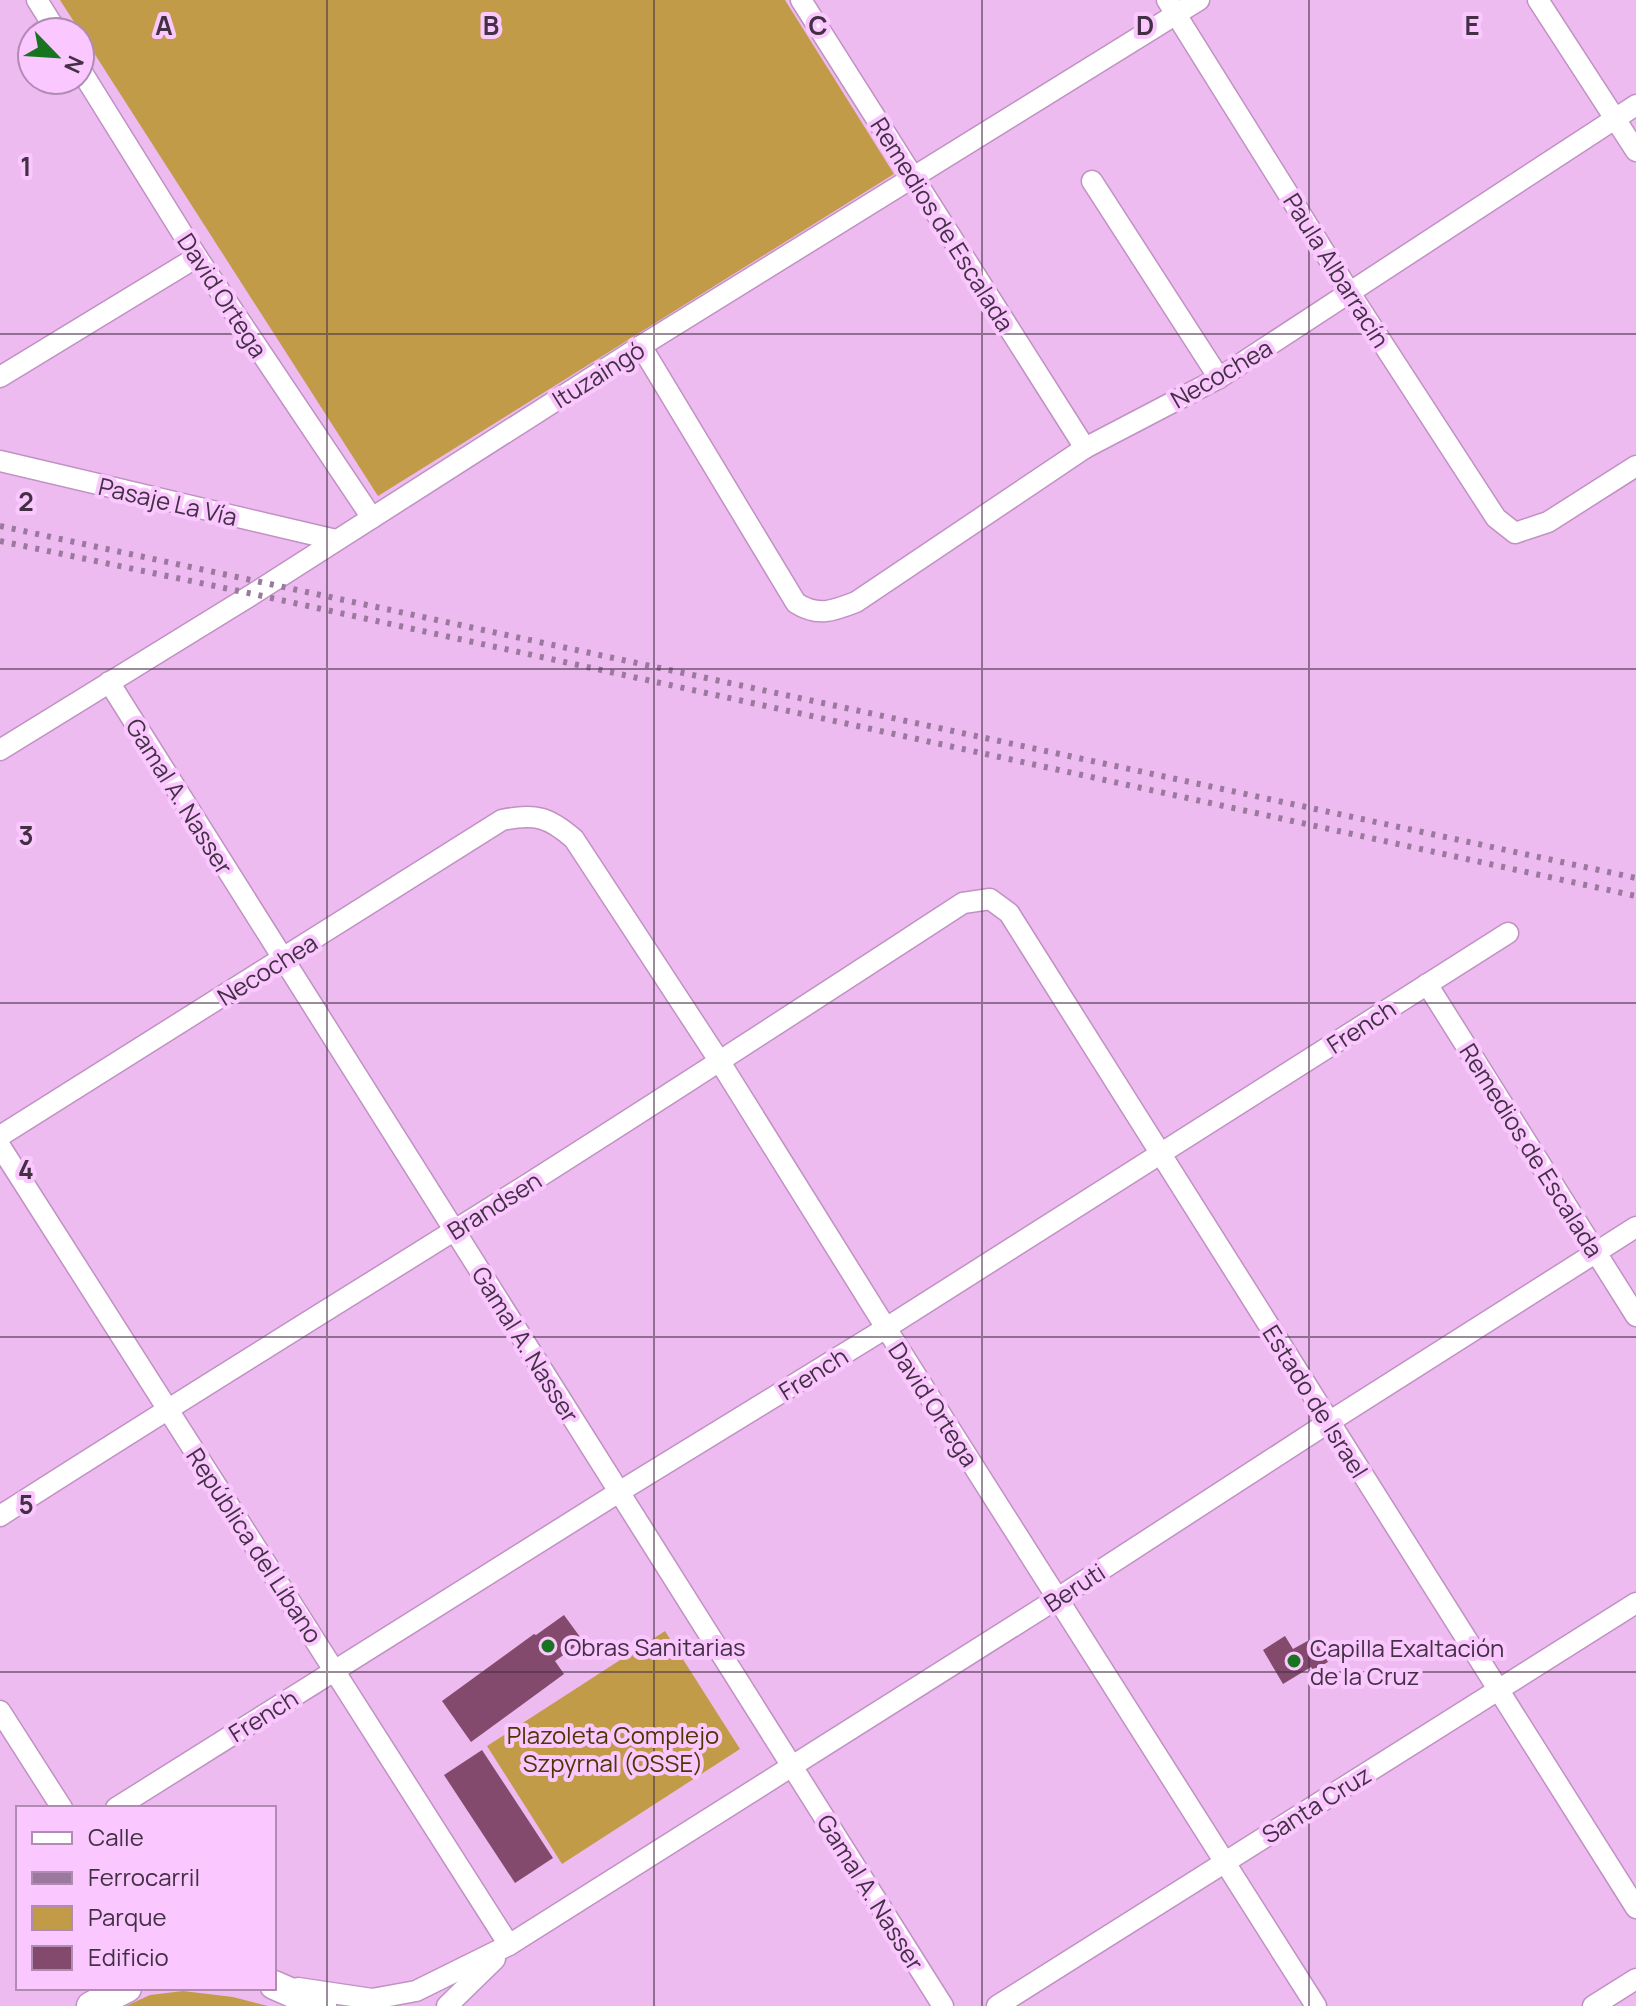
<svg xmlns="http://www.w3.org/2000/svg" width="1636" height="2006" font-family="Manrope,sans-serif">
<rect width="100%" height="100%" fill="#edbbf0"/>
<!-- green -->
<g fill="#c29b49">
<path d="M 60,0 L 785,0 L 894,174 L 378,496 Z"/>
<path d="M 665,1631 L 740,1749 L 562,1864 L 487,1746 Z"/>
<path d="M 183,1991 L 233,1997 L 268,2006 L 126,2006 L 150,1995 Z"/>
</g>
<!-- building -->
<g fill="#834a6d">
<path d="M 564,1615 L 583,1641 L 555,1661 L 564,1674 L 471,1742 L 442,1701 L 534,1634 L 536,1635 Z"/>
<path d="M 1285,1636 L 1293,1649 L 1313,1638 L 1328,1662 L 1321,1666 L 1324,1670 L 1316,1675 L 1311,1667 L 1283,1684 L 1263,1650 Z"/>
<path d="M 482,1750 L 553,1858 L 515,1883 L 444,1775 Z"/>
</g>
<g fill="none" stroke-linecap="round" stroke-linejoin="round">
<!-- minor casing -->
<g stroke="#c191c4" stroke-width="23">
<g id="minor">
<path d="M 37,0 L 57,32"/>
<path d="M 801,0 L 1085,448"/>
<path d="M 1167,0 L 1350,293 L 1496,518 L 1515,533 L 1548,522 L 1636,466"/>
<path d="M 1538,0 L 1636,151"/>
<path d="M 80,69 L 197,257 L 372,518"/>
<path d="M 1092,181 L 1219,378"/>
<path d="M 641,346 L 796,603 C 818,617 833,611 856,602 L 1085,448 L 1219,378 L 1636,105"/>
<path d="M 0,377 L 197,257"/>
<path d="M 0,461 L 336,540"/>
<path d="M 109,682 L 943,2006"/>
<path d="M 0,750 L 253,594 L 641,346 L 1199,0"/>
<path d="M 1427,984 L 1636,1316"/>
<path d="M 0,1136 L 502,820 C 535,813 549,817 574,839 L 720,1062 L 886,1328 L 1316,2006"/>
<path d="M 0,1146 L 509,1945"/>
<path d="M 0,1516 C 151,1419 303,1325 455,1230 C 626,1123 794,1013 963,903 L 990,899 L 1009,913 L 1636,1908"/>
<path d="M 0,1711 L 62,1808"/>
<path d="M 116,1808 L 619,1492 L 886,1328 L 1508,933"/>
<path d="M 298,1988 L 372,1999 L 416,1991 L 509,1945 L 1058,1598 L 1329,1422 L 1636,1227"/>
<path d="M 447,2006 L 495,1959"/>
<path d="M 997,2006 L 1636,1603"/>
<path d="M 1593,2006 L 1636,1979"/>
</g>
</g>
<!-- highway casing -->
<g stroke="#c191c4" stroke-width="31">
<g id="highway">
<path d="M 274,1985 L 322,2006"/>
<path d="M 91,2006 L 127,1988"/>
</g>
</g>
<!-- minor -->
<use href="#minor" stroke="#fff" stroke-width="20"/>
<!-- highway -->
<use href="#highway" stroke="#fff" stroke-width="28"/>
<!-- rail -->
<g stroke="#9b789e" stroke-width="6" stroke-dasharray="4 8" stroke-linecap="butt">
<path d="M 0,526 L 1636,878"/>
<path d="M 0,541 L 253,594 L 1636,896"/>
</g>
</g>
<!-- grid -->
<path fill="none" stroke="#433045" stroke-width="2" stroke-opacity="0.55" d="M 327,0 L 327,2006M 654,0 L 654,2006M 982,0 L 982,2006M 1309,0 L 1309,2006M 0,334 L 1636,334M 0,669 L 1636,669M 0,1003 L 1636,1003M 0,1337 L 1636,1337M 0,1672 L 1636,1672"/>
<!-- markers -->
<g fill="#197421" stroke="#fac8fe" stroke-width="3">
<circle cx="548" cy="1646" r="8"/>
<circle cx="1294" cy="1661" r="8"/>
</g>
<g text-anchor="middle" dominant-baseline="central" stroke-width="8" stroke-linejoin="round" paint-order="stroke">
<!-- street labels -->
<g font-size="24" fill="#433045" stroke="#fac8fe">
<text transform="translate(943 224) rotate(58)">Remedios de Escalada</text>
<text transform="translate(1337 270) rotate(58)">Paula Albarracín</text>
<text transform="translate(223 295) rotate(57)">David Ortega</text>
<text transform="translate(1221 373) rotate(-30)">Necochea</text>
<text transform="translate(598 374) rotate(-32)">Ituzaingó</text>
<text transform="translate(168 501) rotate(13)">Pasaje La Vía</text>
<text transform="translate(180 796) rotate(58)">Gamal A. Nasser</text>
<text transform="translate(267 969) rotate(-32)">Necochea</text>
<text transform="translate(1361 1026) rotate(-33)">French</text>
<text transform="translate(1532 1150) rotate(58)">Remedios de Escalada</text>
<text transform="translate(494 1205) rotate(-32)">Brandsen</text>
<text transform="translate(526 1344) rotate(58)">Gamal A. Nasser</text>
<text transform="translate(813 1373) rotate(-32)">French</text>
<text transform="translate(1316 1401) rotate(58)">Estado de Israel</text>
<text transform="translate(934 1404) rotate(57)">David Ortega</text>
<text transform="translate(255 1545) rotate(57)">República del Líbano</text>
<text transform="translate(1074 1587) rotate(-33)">Beruti</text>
<text transform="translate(263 1715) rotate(-32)">French</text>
<text transform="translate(1316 1804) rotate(-32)">Santa Cruz</text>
<text transform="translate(871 1892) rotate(58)">Gamal A. Nasser</text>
</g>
<!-- poi labels -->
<g font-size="24" fill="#433045" stroke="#fac8fe" text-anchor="start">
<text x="564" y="1646">Obras Sanitarias</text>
<text x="1310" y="1647">Capilla Exaltación<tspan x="1310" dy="28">de la Cruz</tspan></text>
</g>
<!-- park labels -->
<g font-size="24" fill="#4c3702" stroke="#fac8fe">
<text x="613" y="1734">Plazoleta Complejo<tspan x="613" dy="28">Szpyrnal (OSSE)</tspan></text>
</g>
</g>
<g font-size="26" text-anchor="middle" font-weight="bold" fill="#433045" stroke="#fac8fe" stroke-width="8" stroke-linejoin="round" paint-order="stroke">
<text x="164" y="35">A</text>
<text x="491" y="35">B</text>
<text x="818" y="35">C</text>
<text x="1145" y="35">D</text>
<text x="1472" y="35">E</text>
<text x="26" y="176">1</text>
<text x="26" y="511">2</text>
<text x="26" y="845">3</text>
<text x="26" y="1179">4</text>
<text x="26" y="1514">5</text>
</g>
<!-- legend -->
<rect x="16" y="1806" width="260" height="184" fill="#fac8fe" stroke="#b18bb4" stroke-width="2"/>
<rect x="32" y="1832" width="40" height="12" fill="#ffffff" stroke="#b18bb4" stroke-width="2"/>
<text x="88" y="1846" font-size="24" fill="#433045">Calle</text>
<rect x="32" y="1872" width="40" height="12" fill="#9b789e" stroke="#b18bb4" stroke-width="2"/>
<text x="88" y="1886" font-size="24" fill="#433045">Ferrocarril</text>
<rect x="32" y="1906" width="40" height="24" fill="#c29b49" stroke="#b18bb4" stroke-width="2"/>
<text x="88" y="1926" font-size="24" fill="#433045">Parque</text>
<rect x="32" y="1946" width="40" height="24" fill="#834a6d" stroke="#b18bb4" stroke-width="2"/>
<text x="88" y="1966" font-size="24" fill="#433045">Edificio</text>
<!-- north arrow -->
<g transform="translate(56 56) rotate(115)"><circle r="38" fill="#fac8fe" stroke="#b18bb4" stroke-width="2"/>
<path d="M0-6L14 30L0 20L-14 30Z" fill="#197421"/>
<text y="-12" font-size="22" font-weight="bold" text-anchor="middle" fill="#433045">N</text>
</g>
</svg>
